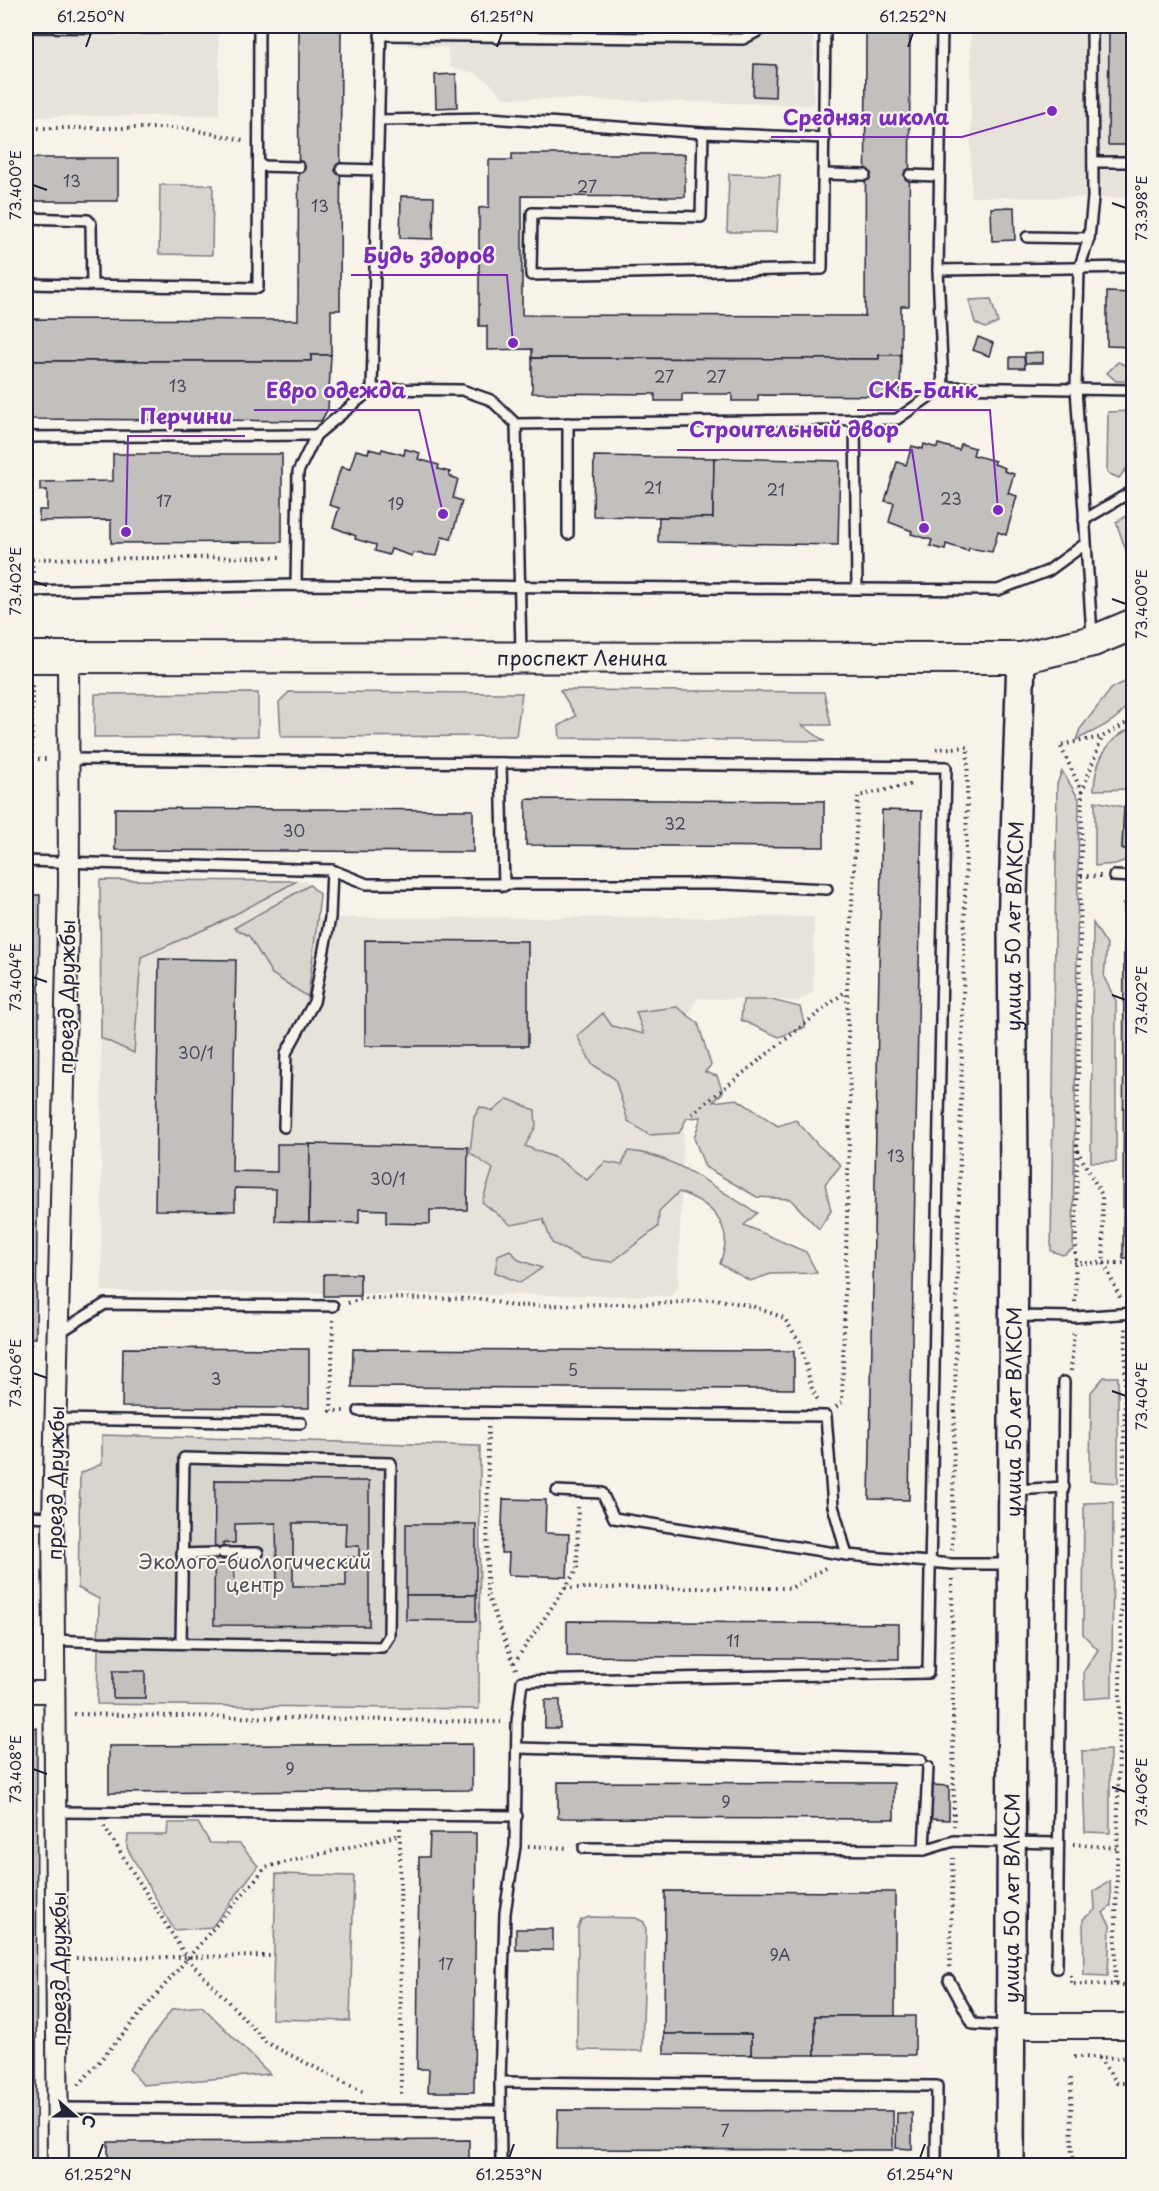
<svg xmlns="http://www.w3.org/2000/svg" width="1159" height="2191" font-family="'Playpen Sans',sans-serif">
<rect width="100%" height="100%" fill="#f7f3e8"/>
<filter id="ink" filterUnits="userSpaceOnUse"><feTurbulence type="fractalNoise" baseFrequency=".0167" numOctaves="2"/><feDisplacementMap in="SourceGraphic" scale="12" xChannelSelector="R" yChannelSelector="G"/><feConvolveMatrix kernelMatrix="1 2 1 2 8 2 1 2 1" color-interpolation-filters="sRGB"/></filter>
<g filter="url(#ink)">
<!-- built -->
<g fill="#e7e3db">
<path d="M 26,26 L 219,26 L 219,115 L 26,117 Z"/>
<path d="M 408,26 L 814,26 L 814,105 L 503,98 L 490,83 L 475,73 L 450,67 L 447,47 L 408,46 Z"/>
<path d="M 971,26 L 1133,26 L 1133,198 L 971,197 Z"/>
<path d="M 100,880 L 306,881 L 320,895 L 319,918 L 814,917 L 813,992 L 798,1001 L 697,998 L 688,1016 L 678,1285 L 671,1296 L 102,1291 Z"/>
</g>
<!-- green -->
<g fill="#d8d5cf" stroke="#7d7c85" stroke-width="1.5">
<path d="M 729,174 L 780,175 L 777,232 L 727,232 Z"/>
<path d="M 160,185 L 213,185 L 212,255 L 159,254 Z"/>
<path d="M 991,299 L 998,323 L 985,328 L 975,323 L 969,300 Z"/>
<path d="M 1118,362 L 1133,368 L 1133,381 L 1116,381 L 1107,373 Z"/>
<path d="M 1133,411 L 1133,460 L 1119,478 L 1107,473 L 1108,412 Z"/>
<path d="M 1133,512 L 1134,570 L 1133,570 L 1116,522 Z"/>
<path d="M 1133,678 C 1134,717 1105,725 1076,740 L 1080,729 L 1112,688 Z"/>
<path d="M 560,690 L 824,692 L 831,725 L 802,725 L 824,741 L 560,738 L 559,726 L 576,716 Z"/>
<path d="M 289,692 L 522,693 L 516,736 L 281,737 L 279,702 Z"/>
<path d="M 258,693 L 258,736 L 94,737 L 95,694 Z"/>
<path d="M 1133,727 L 1133,789 L 1094,790 C 1095,761 1106,739 1133,727 Z"/>
<path d="M 1062,771 L 1079,799 L 1073,1249 L 1063,1255 L 1051,1251 L 1057,784 Z"/>
<path d="M 1095,801 L 1124,807 L 1122,849 L 1133,849 L 1133,858 L 1115,864 L 1095,866 Z"/>
<path d="M 100,880 L 297,881 L 219,923 L 141,957 L 134,1053 L 101,1038 Z"/>
<path d="M 310,885 L 320,895 L 308,997 L 272,974 L 249,936 L 234,928 Z"/>
<path d="M 1093,923 L 1107,945 L 1104,977 L 1116,1001 L 1116,1162 L 1091,1162 Z"/>
<path d="M 743,1000 L 771,1000 L 800,1007 L 805,1027 L 779,1037 L 741,1020 Z"/>
<path d="M 677,1007 L 698,1023 L 711,1065 L 705,1072 L 717,1076 L 723,1092 L 713,1102 L 737,1099 L 778,1126 L 796,1120 L 818,1145 L 841,1165 L 825,1184 L 831,1211 L 819,1229 L 790,1199 L 757,1197 L 705,1167 L 694,1138 L 701,1117 L 687,1118 L 679,1133 L 649,1135 L 628,1121 L 615,1079 L 592,1064 L 577,1036 L 603,1013 L 612,1026 L 644,1034 L 636,1012 Z"/>
<path d="M 508,1099 L 535,1110 L 536,1126 L 525,1146 L 558,1159 L 587,1180 L 605,1162 L 622,1165 L 628,1151 C 675,1154 717,1190 757,1213 L 744,1225 L 806,1252 L 817,1273 L 771,1274 L 750,1281 L 720,1264 C 722,1256 727,1244 725,1236 C 721,1212 700,1199 679,1192 L 659,1211 L 658,1227 L 612,1262 L 581,1258 L 552,1243 L 543,1219 L 511,1225 L 482,1202 L 493,1169 L 470,1153 L 474,1117 L 480,1107 L 493,1111 Z"/>
<path d="M 510,1250 L 519,1260 L 542,1268 L 520,1283 L 495,1272 L 498,1255 Z"/>
<path d="M 1104,1377 L 1118,1377 L 1118,1483 L 1090,1481 L 1091,1392 Z"/>
<path d="M 102,1435 L 480,1446 L 479,1709 L 97,1704 L 99,1599 L 78,1588 L 80,1473 L 102,1464 Z"/>
<path d="M 1113,1502 L 1112,1697 L 1085,1699 L 1084,1671 L 1098,1650 L 1083,1634 L 1084,1503 Z"/>
<path d="M 1110,1750 L 1110,1833 L 1085,1832 L 1082,1751 Z"/>
<path d="M 168,1823 L 198,1823 L 210,1843 L 240,1844 L 258,1866 L 212,1927 L 174,1930 L 127,1848 L 128,1835 L 167,1835 Z"/>
<path d="M 276,1874 L 354,1876 L 350,2021 L 272,2019 Z"/>
<path d="M 1110,1881 L 1111,1906 L 1103,1913 L 1110,1925 L 1108,1976 L 1084,1975 L 1083,1919 L 1095,1910 L 1094,1891 Z"/>
<path d="M 589,1917 L 636,1918 L 644,1922 L 646,1929 L 642,2051 L 579,2050 L 577,2043 L 578,1928 L 581,1920 Z"/>
<path d="M 202,2006 L 270,2074 L 143,2085 L 129,2069 L 172,2009 Z"/>
</g>
<!-- building -->
<g fill="#c2bfbd" stroke="#22223b" stroke-width="1.5" fill-rule="evenodd">
<path d="M 299,26 L 341,26 L 340,310 L 331,310 L 331,355 L 311,355 L 311,361 L 26,361 L 26,319 L 298,320 Z"/>
<path d="M 866,26 L 910,26 L 909,306 L 901,306 L 901,355 L 879,355 L 879,359 L 532,358 L 532,349 L 487,350 L 487,326 L 479,326 L 479,208 L 489,207 L 489,160 L 512,160 L 512,154 L 685,154 L 685,197 L 522,196 L 522,315 L 865,316 Z"/>
<path d="M 1109,26 L 1134,26 L 1134,145 L 1108,145 Z"/>
<path d="M 754,64 L 776,65 L 775,97 L 753,96 Z"/>
<path d="M 456,74 L 457,107 L 436,108 L 435,75 Z"/>
<rect x="26" y="158" width="92" height="43"/>
<path d="M 401,196 L 434,197 L 433,239 L 400,238 Z"/>
<path d="M 1014,207 L 1015,240 L 992,241 L 991,208 Z"/>
<path d="M 1107,292 L 1134,293 L 1134,347 L 1107,346 Z"/>
<path d="M 978,337 L 993,343 L 989,356 L 973,350 Z"/>
<path d="M 1043,352 L 1043,363 L 1025,363 L 1025,353 Z"/>
<path d="M 311,355 L 331,355 L 328,409 L 321,421 L 26,419 L 26,361 L 311,361 Z"/>
<path d="M 879,355 L 901,355 L 900,396 L 758,395 L 758,401 L 732,401 L 732,394 L 682,394 L 682,401 L 655,401 L 655,394 L 532,393 L 532,358 L 879,359 Z"/>
<path d="M 1010,357 L 1024,357 L 1025,368 L 1010,368 Z"/>
<path d="M 924,444 L 937,448 L 938,444 L 959,450 L 961,444 L 975,448 L 973,455 L 995,461 L 994,464 L 1005,468 L 1004,471 L 1014,474 L 1008,493 L 1017,496 L 1006,535 L 998,532 L 992,552 L 969,548 L 968,551 L 946,544 L 945,550 L 930,546 L 932,540 L 911,534 L 912,531 L 889,522 L 894,503 L 885,501 L 897,462 L 906,465 L 912,446 L 923,449 Z"/>
<path d="M 369,449 L 381,452 L 382,449 L 404,455 L 405,449 L 420,453 L 418,459 L 439,465 L 438,469 L 450,472 L 449,476 L 458,479 L 453,498 L 462,501 L 451,539 L 442,537 L 437,556 L 413,553 L 412,556 L 391,549 L 389,555 L 375,551 L 376,545 L 355,539 L 356,536 L 333,527 L 339,508 L 329,505 L 341,467 L 350,469 L 356,450 L 368,453 Z"/>
<path d="M 113,454 L 282,454 L 282,542 L 111,543 L 111,520 L 39,521 L 39,510 L 47,510 L 47,490 L 40,490 L 40,482 L 113,481 Z"/>
<path d="M 594,456 L 714,458 L 713,518 L 593,516 Z"/>
<path d="M 714,458 L 840,461 L 838,545 L 658,542 L 659,517 L 713,518 Z"/>
<path d="M 526,799 L 824,801 L 824,847 L 526,845 Z"/>
<path d="M 1134,806 L 1134,849 L 1122,849 L 1124,807 Z"/>
<path d="M 115,808 L 473,810 L 473,852 L 115,850 Z"/>
<path d="M 882,810 L 922,811 L 909,1500 L 869,1499 Z"/>
<path d="M 26,895 L 40,895 L 36,1338 L 26,1338 Z"/>
<path d="M 1124,903 L 1134,903 L 1134,1258 L 1123,1258 Z"/>
<path d="M 365,940 L 528,941 L 528,1046 L 365,1046 Z"/>
<path d="M 159,959 L 236,960 L 232,1171 L 277,1172 L 277,1144 L 310,1144 L 309,1222 L 275,1221 L 276,1189 L 235,1188 L 235,1211 L 155,1210 Z"/>
<path d="M 310,1144 L 468,1147 L 467,1210 L 430,1210 L 430,1224 L 386,1223 L 386,1210 L 359,1209 L 359,1223 L 309,1222 Z"/>
<rect x="324" y="1274" width="36" height="22"/>
<path d="M 123,1348 L 309,1349 L 309,1408 L 122,1407 Z"/>
<path d="M 353,1349 L 794,1351 L 794,1389 L 352,1387 Z"/>
<path d="M 215,1480 L 369,1481 L 369,1626 L 214,1625 ZM 276,1523 L 277,1584 L 235,1585 L 234,1563 L 223,1564 L 223,1543 L 235,1543 L 235,1524 ZM 293,1523 L 346,1523 L 345,1546 L 359,1546 L 359,1557 L 346,1557 L 346,1586 L 293,1586 Z"/>
<path d="M 503,1499 L 546,1500 L 545,1533 L 569,1534 L 567,1577 L 508,1575 L 509,1553 L 501,1553 Z"/>
<rect x="406" y="1524" width="70" height="71"/>
<path d="M 406,1595 L 476,1595 L 476,1621 L 406,1620 Z"/>
<path d="M 567,1621 L 899,1624 L 899,1659 L 567,1656 Z"/>
<rect x="113" y="1671" width="32" height="27"/>
<rect x="545" y="1700" width="15" height="28"/>
<path d="M 26,1728 L 37,1728 L 36,2166 L 26,2166 Z"/>
<path d="M 472,1744 L 472,1790 L 109,1793 L 109,1746 Z"/>
<path d="M 558,1782 L 894,1783 L 894,1819 L 558,1818 Z"/>
<path d="M 931,1785 L 949,1786 L 949,1820 L 930,1819 Z"/>
<path d="M 430,1833 L 476,1833 L 474,2092 L 428,2092 L 429,2069 L 417,2069 L 419,1857 L 429,1857 Z"/>
<path d="M 665,1891 L 895,1892 L 895,2016 L 815,2016 L 815,2055 L 751,2055 L 751,2034 L 664,2034 Z"/>
<rect x="516" y="1929" width="37" height="21"/>
<rect x="815" y="2016" width="100" height="39"/>
<path d="M 664,2034 L 751,2034 L 751,2055 L 664,2054 Z"/>
<path d="M 558,2110 L 893,2111 L 893,2150 L 557,2149 Z"/>
<path d="M 897,2113 L 912,2113 L 912,2149 L 896,2148 Z"/>
<path d="M 469,2140 L 469,2166 L 108,2166 L 108,2142 Z"/>
</g>
<g fill="none" stroke-linecap="round" stroke-linejoin="round">
<!-- service casing -->
<g stroke="#22223b" stroke-width="14">
<g id="service">
<path d="M 497,26 L 497,38"/>
<path d="M 942,26 L 938,270 L 943,387"/>
<path d="M 1092,26 L 1093,198 L 1089,238 L 1079,269 L 1076,388 L 1092,635"/>
<path d="M 26,27 L 159,28 L 165,26"/>
<path d="M 380,35 L 743,39 L 768,26"/>
<path d="M 379,120 L 490,118 L 703,133 L 825,138"/>
<path d="M 703,133 L 701,217 L 532,213 L 531,275 L 822,269 L 825,26"/>
<path d="M 1093,162 L 1134,162"/>
<path d="M 260,166 L 299,167"/>
<path d="M 341,169 L 378,170"/>
<path d="M 823,174 L 865,175"/>
<path d="M 910,175 L 939,176"/>
<path d="M 26,218 L 88,220 L 91,224 L 92,285"/>
<path d="M 1027,237 L 1089,238"/>
<path d="M 938,270 L 1134,267"/>
<path d="M 26,284 L 258,288 L 259,26"/>
<path d="M 372,389 L 381,26"/>
<path d="M 855,420 L 857,587"/>
<path d="M 516,424 L 521,652"/>
<path d="M 26,444 L 28,437 L 316,435"/>
<path d="M 1084,520 L 1134,490"/>
<path d="M 568,534 L 568,423"/>
<path d="M 296,585 L 298,472 L 316,435 L 372,389 L 462,390 L 491,400 L 516,424 L 897,419 L 943,387 L 1134,390"/>
<path d="M 26,591 L 296,585 L 998,590 L 1048,571 L 1085,544"/>
<path d="M 68,759 L 946,767 L 928,1673 L 522,1681 L 517,1722 L 515,1846 L 505,1913 L 500,2082 L 501,2166"/>
<path d="M 501,763 L 504,886"/>
<path d="M 26,861 L 332,870 L 367,884 L 725,884 L 827,889"/>
<path d="M 1114,876 L 1134,877"/>
<path d="M 284,1127 L 286,1053 L 314,1002 L 330,918 L 332,870"/>
<path d="M 1016,1316 L 1075,1317 L 1134,1313"/>
<path d="M 57,1334 L 105,1304 L 333,1306"/>
<path d="M 359,1411 L 826,1416 L 833,1506 L 847,1555 L 952,1564 L 1010,1564"/>
<path d="M 57,1419 L 301,1423"/>
<path d="M 1015,1490 L 1064,1487"/>
<path d="M 557,1491 L 602,1493 L 614,1518 L 847,1555"/>
<path d="M 26,1516 L 53,1517"/>
<path d="M 223,1553 L 258,1553"/>
<path d="M 182,1554 L 215,1553"/>
<path d="M 54,1640 L 98,1642 L 382,1647 L 389,1636 L 391,1463 L 184,1458 L 181,1643"/>
<path d="M 518,1748 L 921,1760"/>
<path d="M 57,1812 L 517,1816"/>
<path d="M 584,1848 L 924,1850 L 954,1841 L 1057,1843"/>
<path d="M 924,1850 L 928,1767"/>
<path d="M 1057,1968 L 1064,1382"/>
<path d="M 949,1980 L 973,2024 L 1007,2026"/>
<path d="M 500,2082 L 937,2086 L 936,2158"/>
<path d="M 59,2108 L 500,2111"/>
</g>
</g>
<!-- minor casing -->
<g stroke="#22223b" stroke-width="24">
<g id="minor">
<path d="M 26,1692 L 54,1692"/>
<path d="M 58,2166 L 53,1517 L 69,884 L 68,657"/>
</g>
</g>
<!-- tertiary casing -->
<g stroke="#22223b" stroke-width="28">
<path id="tertiary" d="M 1010,2026 L 1134,2026"/>
</g>
<!-- secondary casing -->
<g stroke="#22223b" stroke-width="32">
<g id="secondary">
<path id="s1" d="M 1010,2166 L 1014,1173 L 1012,927 L 1021,658"/>
</g>
</g>
<!-- primary casing -->
<g stroke="#22223b" stroke-width="34">
<g id="primary">
<path id="s2" d="M 26,657 L 1021,658 L 1093,641 L 1134,624"/>
</g>
</g>
<!-- path -->
<g stroke="#22223b" stroke-width="4" stroke-dasharray="1.5 4.5" stroke-linecap="butt">
<path d="M 26,128 L 184,128 L 243,140"/>
<path d="M 26,549 L 32,559 L 33,577"/>
<path d="M 26,559 L 283,557"/>
<path d="M 33,631 L 33,605"/>
<path d="M 936,749 L 968,747 L 952,1550"/>
<path d="M 26,759 L 49,759"/>
<path d="M 32,759 L 32,683"/>
<path d="M 1082,792 L 1060,745 L 1102,737 L 1134,719"/>
<path d="M 1081,876 L 1101,876"/>
<path d="M 692,1114 L 846,991"/>
<path d="M 1077,1150 L 1102,1195 L 1104,1263 L 1121,1300"/>
<path d="M 1074,1263 L 1134,1263"/>
<path d="M 1075,1302 L 1082,792 L 1102,737"/>
<path d="M 348,1303 L 365,1298 L 484,1299 L 512,1306 L 672,1303 L 715,1299 L 752,1306 L 784,1318 L 800,1342 L 812,1389 L 819,1402"/>
<path d="M 333,1320 L 331,1411 L 344,1411"/>
<path d="M 26,1346 L 37,1342"/>
<path d="M 1071,1371 L 1074,1330"/>
<path d="M 836,1407 L 842,1402 L 850,1102 L 847,990 L 858,796 L 913,784"/>
<path d="M 488,1427 L 487,1594 L 516,1669"/>
<path d="M 952,1579 L 954,1826"/>
<path d="M 565,1588 L 791,1588 L 825,1568"/>
<path d="M 514,1663 L 577,1570 L 578,1507"/>
<path d="M 74,1714 L 501,1722"/>
<path d="M 104,1826 L 187,1958 L 267,2043 L 365,2093"/>
<path d="M 400,1828 L 401,2097"/>
<path d="M 1073,1844 L 1117,1848"/>
<path d="M 528,1846 L 569,1848"/>
<path d="M 76,1958 L 274,1956"/>
<path d="M 950,1967 L 953,1858"/>
<path d="M 1071,1975 L 1071,1984 L 1134,1985"/>
<path d="M 1115,1984 L 1126,1328"/>
<path d="M 1074,2057 L 1134,2058"/>
<path d="M 1099,2058 L 1117,2083 L 1134,2083"/>
<path d="M 1071,2078 L 1072,2166"/>
<path d="M 79,2085 L 266,1867 L 400,1835"/>
</g>
<!-- service -->
<use href="#service" stroke="#f7f3e8" stroke-width="9"/>
<!-- minor -->
<use href="#minor" stroke="#f7f3e8" stroke-width="20"/>
<!-- tertiary -->
<use href="#tertiary" stroke="#f7f3e8" stroke-width="24"/>
<!-- secondary -->
<use href="#secondary" stroke="#f7f3e8" stroke-width="27"/>
<!-- primary -->
<use href="#primary" stroke="#f7f3e8" stroke-width="30"/>
</g>
</g>
<!-- ticks -->
<path fill="none" stroke="#22223b" stroke-width="2" d="M 86,47 L 91,33M 497,47 L 502,33M 908,47 L 913,33M 33,185 L 47,190M 1112,203 L 1126,208M 33,581 L 47,586M 1112,599 L 1126,604M 33,977 L 47,982M 1112,995 L 1126,1000M 33,1373 L 47,1378M 1112,1391 L 1126,1396M 33,1769 L 47,1774M 1112,1787 L 1126,1792M 98,2158 L 103,2144M 509,2158 L 514,2144M 920,2158 L 925,2144"/>
<g text-anchor="middle" dominant-baseline="central" stroke-width="4.5" stroke-linejoin="round" paint-order="stroke">
<!-- number labels -->
<g font-size="16" fill="#4a495c">
<text x="72" y="180">13</text>
<text x="587" y="186">27</text>
<text x="320" y="205">13</text>
<text x="664" y="376">27</text>
<text x="716" y="376">27</text>
<text x="178" y="385">13</text>
<text x="653" y="487">21</text>
<text x="776" y="489">21</text>
<text x="951" y="498">23</text>
<text x="164" y="500">17</text>
<text x="396" y="503">19</text>
<text x="675" y="823">32</text>
<text x="294" y="830">30</text>
<text x="196" y="1052">30/1</text>
<text x="896" y="1155">13</text>
<text x="388" y="1178">30/1</text>
<text x="573" y="1369">5</text>
<text x="216" y="1378">3</text>
<text x="733" y="1640">11</text>
<text x="290" y="1768">9</text>
<text x="726" y="1801">9</text>
<text x="780" y="1954">9А</text>
<text x="446" y="1963">17</text>
<text x="725" y="2130">7</text>
</g>
<!-- street labels -->
<g font-size="20" fill="#22223b" stroke="#f7f3e8">
<text stroke="none"><textPath href="#s2" startOffset="556">проспект Ленина</textPath></text>
<text stroke="none"><textPath href="#s1" startOffset="1240">улица 50 лет ВЛКСМ</textPath></text>
<text transform="translate(66 997) rotate(-89)">проезд Дружбы</text>
<text stroke="none"><textPath href="#s1" startOffset="754">улица 50 лет ВЛКСМ</textPath></text>
<text transform="translate(55 1483) rotate(-89)">проезд Дружбы</text>
<text stroke="none"><textPath href="#s1" startOffset="268">улица 50 лет ВЛКСМ</textPath></text>
<text transform="translate(58 1969) rotate(-90)">проезд Дружбы</text>
</g>
<!-- park labels -->
<g font-size="20" fill="#504f60" stroke="#f7f3e8">
<text x="255" y="1561">Эколого-биологический<tspan x="255" dy="23">центр</tspan></text>
</g>
</g>
<!-- callouts -->
<path fill="none" stroke="#7b2cbf" stroke-width="2" d="M1052 111L962 137H771M513 343L507 275H351M443 514L419 410H254M998 510L990 410H857M126 532L128 436H245M924 528L912 450H677"/>
<g fill="#7b2cbf" stroke="#f7f3e8" stroke-width="2">
<circle cx="1052" cy="111" r="6"/>
<circle cx="513" cy="343" r="6"/>
<circle cx="443" cy="514" r="6"/>
<circle cx="998" cy="510" r="6"/>
<circle cx="126" cy="532" r="6"/>
<circle cx="924" cy="528" r="6"/>
</g>
<g font-size="21" text-anchor="middle" font-weight="bold" fill="#7b2cbf" stroke="#f7f3e8" stroke-width="4.5" stroke-linejoin="round" paint-order="stroke">
<text x="866" y="125">Средняя школа</text>
<text x="429" y="263">Будь здоров</text>
<text x="336" y="398">Евро одежда</text>
<text x="923" y="398">СКБ-Банк</text>
<text x="186" y="424">Перчини</text>
<text x="794" y="437">Строительный двор</text>
</g>
<!-- margin -->
<rect width="1159" height="2191" fill="none" stroke="#f7f3e8" stroke-width="66"/>
<!-- north arrow -->
<g transform="translate(75 2116) rotate(111)" stroke="#f7f3e8" stroke-width="4.5" paint-order="stroke">
<path d="M0-4.5L10 22L0 15L-10 22Z" fill="#22223b"/>
<text y="-9" font-size="16" font-weight="bold" text-anchor="middle" fill="#22223b">С</text>
</g>
<rect x="33" y="33" width="1093" height="2125" fill="none" stroke="#22223b" stroke-width="2"/>
<g font-size="15" text-anchor="middle" fill="#22223b">
<text x="91" y="22">61.250°N</text>
<text x="502" y="22">61.251°N</text>
<text x="913" y="22">61.252°N</text>
<text transform="translate(16 185) rotate(-90)" y="5">73.400°E</text>
<text transform="translate(1142 208) rotate(-90)" y="5">73.398°E</text>
<text transform="translate(16 581) rotate(-90)" y="5">73.402°E</text>
<text transform="translate(1142 604) rotate(-90)" y="5">73.400°E</text>
<text transform="translate(16 977) rotate(-90)" y="5">73.404°E</text>
<text transform="translate(1142 1000) rotate(-90)" y="5">73.402°E</text>
<text transform="translate(16 1373) rotate(-90)" y="5">73.406°E</text>
<text transform="translate(1142 1396) rotate(-90)" y="5">73.404°E</text>
<text transform="translate(16 1769) rotate(-90)" y="5">73.408°E</text>
<text transform="translate(1142 1792) rotate(-90)" y="5">73.406°E</text>
<text x="98" y="2180">61.252°N</text>
<text x="509" y="2180">61.253°N</text>
<text x="920" y="2180">61.254°N</text>
</g>
</svg>
